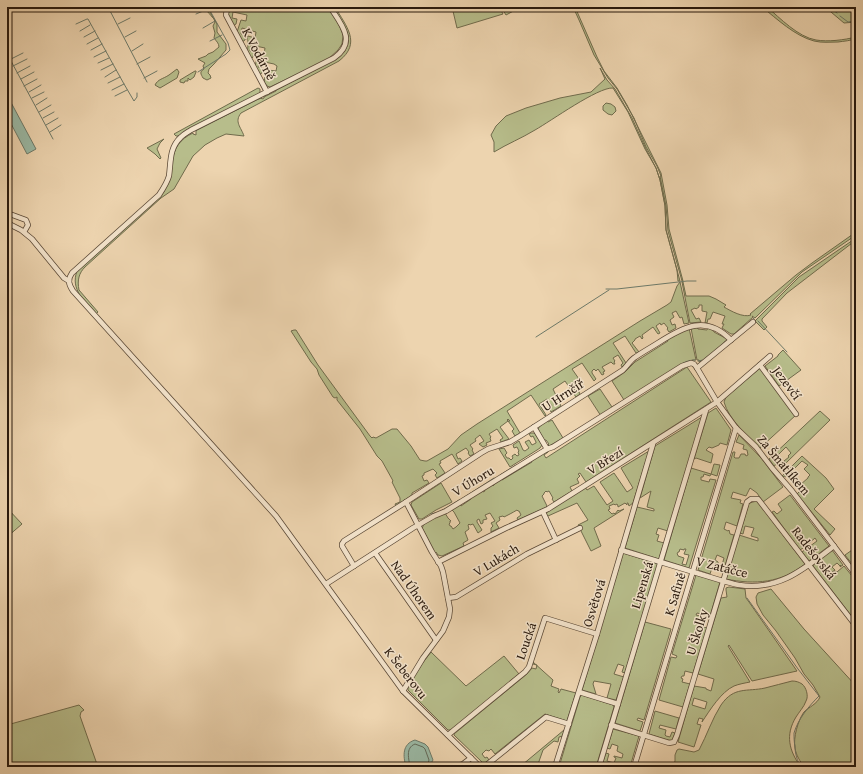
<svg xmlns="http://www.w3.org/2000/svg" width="863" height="774" font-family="'Gentium Book Plus',serif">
<rect width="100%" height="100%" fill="#edd4af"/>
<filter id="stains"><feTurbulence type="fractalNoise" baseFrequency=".005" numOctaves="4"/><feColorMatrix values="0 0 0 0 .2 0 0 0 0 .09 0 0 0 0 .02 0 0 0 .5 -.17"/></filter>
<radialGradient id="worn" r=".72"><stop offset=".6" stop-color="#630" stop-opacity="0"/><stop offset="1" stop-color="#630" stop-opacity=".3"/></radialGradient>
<!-- green -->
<g fill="#b7bd8b" stroke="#706b4c" fill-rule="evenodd">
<path d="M 200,7 L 207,7 L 217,24 L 217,32 L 226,44 L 226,50 L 214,64 L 209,69 L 208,73 L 210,75 L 211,78 L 207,80 L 203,78 C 201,74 199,72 204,69 L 203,66 L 205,63 L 198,59 L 206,56 L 208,54 L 213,52 L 219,47 C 219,43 216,41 214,38 L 215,33 L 213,26 L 215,22 L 214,19 C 209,14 207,9 200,7 Z"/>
<path d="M 236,7 L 328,7 L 339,25 L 342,32 L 343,36 L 342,44 L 338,50 L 327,60 L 270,87 L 267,86 L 264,82 L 265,77 L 267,76 L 266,74 L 268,70 L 276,71 L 277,66 L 274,64 L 260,61 L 258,67 L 263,68 L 262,73 L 260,74 L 255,66 L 257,58 L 259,53 L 264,54 L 265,48 L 251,45 L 250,51 L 254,52 L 253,57 L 251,59 C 246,50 248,52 248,43 C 248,37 246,42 248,36 L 255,38 L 256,32 L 242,28 L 241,34 L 246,36 L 245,40 L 242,42 L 237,32 L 241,20 L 246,21 L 247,15 L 233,12 L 232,18 L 237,19 L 236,24 L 233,26 L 227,13 L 229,10 Z"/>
<path d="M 333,7 L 335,7 C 346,26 362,43 339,61 L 241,113 C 234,122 241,127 244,136 L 226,134 L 217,138 L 205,145 L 193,156 L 174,189 L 161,198 L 85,267 C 79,273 77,280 79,290 L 98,312 L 96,314 C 85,301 70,290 77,271 L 159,197 C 165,191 168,185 170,178 C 172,173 171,167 172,162 C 174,148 180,139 193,133 L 193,134 L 196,135 L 196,131 L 197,130 L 258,99 L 259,99 L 261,98 L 262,99 L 264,98 L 264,97 L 276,91 L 276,90 L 334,60 C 360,44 345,26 333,7 Z"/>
<path d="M 452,7 L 499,7 L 503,14 L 457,28 Z"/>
<path d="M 501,7 L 521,7 L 506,15 Z"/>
<path d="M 573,7 L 575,7 L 597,57 L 604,71 L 617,88 L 627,105 L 661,173 L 667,205 L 669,229 L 683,281 L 682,281 L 668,231 L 666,206 L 660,176 L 661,176 L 657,166 L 646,147 L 634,118 L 617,89 L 608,78 L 594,55 L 579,20 Z"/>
<path d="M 762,7 L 767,7 C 780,18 798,37 816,40 C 828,42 844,40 856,37 L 856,38 C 851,41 844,41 838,42 C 830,42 822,43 814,41 C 795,36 777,19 762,7 Z"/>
<path d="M 825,7 L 856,7 L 856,22 L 844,23 Z"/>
<path d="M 600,68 L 607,80 L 615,89 L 632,118 L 646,149 L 656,168 L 660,180 L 665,206 L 666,230 L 680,281 L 678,281 L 677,270 L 666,230 L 665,205 L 660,180 L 656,168 L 645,149 L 628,112 L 613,88 C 598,87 551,121 535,130 C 522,138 507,144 494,152 L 494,142 L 491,135 L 496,126 L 506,116 L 526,108 L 560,98 L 591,92 L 605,79 Z"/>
<path d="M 177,69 L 179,72 L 177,78 L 160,88 L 155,85 C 158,79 163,79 169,75 C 172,73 174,71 177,69 Z"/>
<path d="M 195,71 L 196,71 L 196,72 L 194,77 L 190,80 L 188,78 L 188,81 L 185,81 L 184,83 L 180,82 L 180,80 Z"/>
<path d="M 258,88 L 260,89 L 260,92 L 259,94 L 179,136 L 176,136 L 174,134 Z"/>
<path d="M 606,103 L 611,104 L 615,107 L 616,111 L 612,115 L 608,114 L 603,110 L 603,106 Z"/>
<path d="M 164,139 L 160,143 L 157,149 L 161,158 L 160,159 L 155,154 L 147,148 Z"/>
<path d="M 856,232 L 856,235 L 802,272 L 755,318 L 752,316 L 753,317 L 734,334 L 731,334 L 722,328 L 724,324 L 722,324 L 725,316 L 713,312 L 710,319 L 708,319 L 707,323 L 705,323 L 707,312 L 702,311 L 702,305 L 699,305 L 699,307 L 696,309 L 695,308 L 691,310 L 696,319 L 699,318 L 701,322 L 690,323 L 682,282 L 683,282 L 686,296 L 709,296 L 716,299 L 726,305 L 724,307 C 731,311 743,318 751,315 L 750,314 L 796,275 L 812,263 Z"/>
<path d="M 856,238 L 856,240 L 787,293 L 762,319 L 762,321 L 767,327 L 764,330 L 755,321 L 799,277 Z"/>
<path d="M 680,282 L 689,323 L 684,324 L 682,317 L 680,318 L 676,311 L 672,313 L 674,317 L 670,320 L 672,325 L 675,324 L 676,328 L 669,332 L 667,329 L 668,328 L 664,323 L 661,325 L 660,323 L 656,326 L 660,333 L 658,334 L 653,327 L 642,335 L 643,338 L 642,339 L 640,336 L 635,339 L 635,340 L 632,343 L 639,352 L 636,353 L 625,336 L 613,343 L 626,363 L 622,367 L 621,365 L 623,363 L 618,355 L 613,358 L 615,361 L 614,362 L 615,364 L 613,364 L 611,362 L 602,367 L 605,371 L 603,372 L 604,374 L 602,375 L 598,369 L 596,371 L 594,369 L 592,371 L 592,373 L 596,379 L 594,381 L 582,363 L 572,369 L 579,379 L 571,384 L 574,390 L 577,388 L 580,394 L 576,397 L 565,381 L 553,389 L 561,406 L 551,412 L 549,408 L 552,406 L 547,399 L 539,404 L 546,415 L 545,416 L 531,395 L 507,411 L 520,433 L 515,436 L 512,431 L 514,429 L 508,421 L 510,421 L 508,419 L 507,420 L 508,421 L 500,427 L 509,439 L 501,442 L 500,440 L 503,438 L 497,429 L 489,434 L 491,437 L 490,438 L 491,441 L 486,443 L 487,445 L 483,447 L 479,444 L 484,441 L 480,435 L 475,439 L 476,441 L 470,445 L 473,449 L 472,450 L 474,454 L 470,456 L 468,453 L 469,452 L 466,448 L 456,454 L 458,459 L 460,458 L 462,461 L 458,464 L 452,454 L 440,461 L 441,463 L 439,464 L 445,473 L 437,478 L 435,475 L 437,473 L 433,469 L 424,473 L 424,475 L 422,476 L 424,481 L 427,480 L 429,483 L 412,493 L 412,495 L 396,506 L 395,504 L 400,502 L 400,498 L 392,482 L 393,481 L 392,479 L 382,461 L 377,456 L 360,429 L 337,400 L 337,397 L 335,398 L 333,397 L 319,375 L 317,369 L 311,362 L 291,331 L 294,330 L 296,330 L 318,365 L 370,436 L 372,438 L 373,437 L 376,438 L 392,429 L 397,429 L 411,446 L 420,460 L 425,461 L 427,461 L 448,449 L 461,435 L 477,424 L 640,321 L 667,305 L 671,302 L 677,286 Z"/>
<path d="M 697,327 L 698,329 L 707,330 L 708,328 L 713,330 L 714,332 L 727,339 L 727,340 L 724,342 L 724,344 L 702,361 L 699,362 L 699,360 L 697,360 L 691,328 Z"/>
<path d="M 689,328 L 696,360 L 693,360 L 684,363 L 601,416 L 588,396 L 600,389 L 612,407 L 624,400 L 612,381 L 625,372 L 635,362 L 668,341 L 667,339 L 675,334 L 676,335 L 679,333 L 678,332 Z"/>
<path d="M 783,350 L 801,370 L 779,386 L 765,366 L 778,356 L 778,355 Z"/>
<path d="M 687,367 L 711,402 L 586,482 L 580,473 L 578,474 L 580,476 L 577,479 L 579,483 L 570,487 L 572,491 L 554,502 L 552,499 L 553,498 L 549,491 L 547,492 L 546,491 L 544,493 L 544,494 L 542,496 L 547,506 L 545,508 L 518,520 L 517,518 L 521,515 L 519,511 L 518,511 L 517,510 C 512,513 508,515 504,517 L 503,516 L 499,517 L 500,520 L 496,523 L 499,528 L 491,532 L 491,528 L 493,526 L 491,523 L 495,521 L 490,513 L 485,515 L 487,519 L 483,520 L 483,523 L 481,524 L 479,519 L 477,520 L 477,522 L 482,530 L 478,533 L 473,524 L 470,525 L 469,524 L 468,525 L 469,529 L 465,532 L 468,540 L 463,543 L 464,546 L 442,556 L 438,555 L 436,552 L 435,553 L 422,528 C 425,520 438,516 445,513 L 448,518 L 451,521 L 450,521 L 450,523 L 449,524 L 450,526 L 451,526 L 453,529 L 456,527 L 460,523 L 454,512 L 451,509 L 460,504 L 461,506 L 471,499 L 470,498 L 482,491 L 483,492 L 485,491 L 484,489 L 492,485 L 493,486 L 494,485 L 494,484 L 504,477 L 502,479 L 502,480 L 532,462 L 531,460 L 544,453 L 548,452 L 544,455 L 546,458 Z"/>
<path d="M 760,368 L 796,415 L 760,448 C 747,435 729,420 724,402 L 726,397 Z"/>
<path d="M 716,408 L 731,430 L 727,445 L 720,443 L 719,445 L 712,448 L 709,447 L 706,450 L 713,454 L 711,463 L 696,458 L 694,459 L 708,413 Z"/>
<path d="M 820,411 L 830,420 L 786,463 L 784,461 L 789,457 L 788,456 L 791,453 L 786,447 L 778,455 L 782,460 L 774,466 L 769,459 Z"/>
<path d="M 702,417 L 668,531 L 658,528 L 656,534 L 659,535 L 657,541 L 664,543 L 659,559 L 625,548 L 637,507 L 654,511 L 654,509 L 647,507 L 651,491 L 640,498 L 655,446 Z"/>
<path d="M 552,420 L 563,438 L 549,446 L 548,445 L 549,444 L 546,440 L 544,440 L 538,429 L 540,426 L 547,421 L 548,422 Z"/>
<path d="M 531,433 L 534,433 L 535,434 L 542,445 L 540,448 L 537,450 L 510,467 L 499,449 L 504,448 L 507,453 L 505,455 L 507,458 L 509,458 L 511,460 L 513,458 L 512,456 L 515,454 L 517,456 L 519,455 L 518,452 L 519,451 L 517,447 L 514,448 L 513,445 L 519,441 L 523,450 L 525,451 L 529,448 L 525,442 L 529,440 L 532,445 L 536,443 L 536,442 L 533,436 L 531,437 L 529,434 Z"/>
<path d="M 739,435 L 762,459 L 783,487 L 763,502 L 757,493 L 750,488 L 746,496 L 733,492 L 731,498 L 741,500 L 740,503 L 743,504 L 737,526 L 726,522 L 724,529 L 728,531 L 729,530 L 730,534 L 734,535 L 725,566 L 722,565 L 724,558 L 717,555 L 715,560 L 718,562 L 718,564 L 711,562 L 709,567 L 712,568 L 710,574 L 698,570 L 733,452 L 735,452 L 734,457 L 735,458 L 739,458 L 741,454 L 745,454 L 746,456 L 748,455 L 747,450 L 743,449 L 744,445 L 736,442 Z"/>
<path d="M 649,451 L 633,503 L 629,506 L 628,503 L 627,503 L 627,505 L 625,503 L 618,507 L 618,506 L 617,504 L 615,505 L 614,504 L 609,506 L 610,509 L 608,510 L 612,514 L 614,513 L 615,514 L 618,510 L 619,511 L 624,509 L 594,528 L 601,546 L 591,551 L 578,525 L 588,520 L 577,503 L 548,516 L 546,514 L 547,512 L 585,487 L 587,490 L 594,486 L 607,505 L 613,501 L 600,482 L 614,473 L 627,492 L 633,488 L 621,468 Z"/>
<path d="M 802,456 L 826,478 L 834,489 L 814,509 L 835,529 L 830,535 L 797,494 L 799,492 L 802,495 L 803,494 L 804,494 L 804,493 L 805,491 L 800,485 L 808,478 L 808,477 L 810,475 L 804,469 L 808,465 L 802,461 L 786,477 L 784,476 L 783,477 L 782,476 Z"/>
<path d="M 714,464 L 720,465 L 717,476 L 711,474 Z"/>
<path d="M 691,468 L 711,474 L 710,476 L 704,474 L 703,477 L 701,477 L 701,480 L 709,482 L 710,479 L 716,480 L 689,568 L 664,560 ZM 680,549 L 684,550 L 684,549 L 686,549 L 684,554 L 689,555 L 686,565 L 682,564 L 684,558 L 678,556 L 678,555 L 677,554 L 678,552 L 679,552 Z"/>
<path d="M 441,483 L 452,502 L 436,510 L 422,519 L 419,519 L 411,505 L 412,502 Z"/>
<path d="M 790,495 L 829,546 L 809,561 L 802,552 L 817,541 L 815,538 L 807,545 L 803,540 L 799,543 L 803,548 L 800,550 L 772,512 L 774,511 L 777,514 L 782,510 L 778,504 Z"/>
<path d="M 757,501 L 805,564 C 781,583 755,585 726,579 L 739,535 L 758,541 L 758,538 L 751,536 L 754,528 L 745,526 L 743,534 L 740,533 L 749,503 Z"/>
<path d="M 7,508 L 22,524 L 7,537 Z"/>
<path d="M 855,548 L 856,549 L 856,569 L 845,555 Z"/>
<path d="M 832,550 L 843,565 L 840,567 L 841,565 L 840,566 L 837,563 L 832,567 L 835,570 L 832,572 L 835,571 L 837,572 L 844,566 L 856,581 L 856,622 L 813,566 L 814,564 Z"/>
<path d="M 623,553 L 658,564 L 625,673 L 622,672 L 624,666 L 618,664 L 614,674 L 624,677 L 616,700 L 607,698 L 611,684 L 594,681 L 593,684 L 596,694 L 582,690 Z"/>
<path d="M 696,575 L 720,582 L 710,616 L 697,613 L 696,615 L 700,616 L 697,625 L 707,628 L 693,673 L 685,671 L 684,676 L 682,676 L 681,678 L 683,679 L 682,682 L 690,684 L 683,707 L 659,700 L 671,657 L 676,658 L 677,656 L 672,654 Z"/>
<path d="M 729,587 L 745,589 L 746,598 L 749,602 L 797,671 L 752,681 L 729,645 L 728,646 L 750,682 C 745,683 739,684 734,686 C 721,692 710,710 702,722 L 703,719 L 699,718 L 697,724 L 701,725 L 694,747 L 678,742 L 694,686 L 706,688 L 706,689 L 711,691 L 714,679 L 698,674 L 721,598 L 727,597 L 726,590 L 726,588 ZM 694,698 L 707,702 L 705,709 L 692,705 Z"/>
<path d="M 771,589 L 804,629 L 856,686 L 856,767 L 805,767 C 800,762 796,755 795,748 C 793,738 798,720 804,712 C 809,707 817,704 820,697 L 813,685 L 804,674 L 795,658 L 776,631 L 763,615 L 757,604 L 756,597 L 758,593 Z"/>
<path d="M 645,622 L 671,629 L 644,720 L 638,718 L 637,720 L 643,722 L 640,731 L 615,723 Z"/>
<path d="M 431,652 L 466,686 L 504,656 L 519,674 L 451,730 L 448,730 L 408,690 L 408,688 L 415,673 Z"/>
<path d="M 533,662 L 553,680 L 551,686 L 559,689 L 558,692 L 559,693 L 561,689 L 576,693 L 567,721 L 545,714 L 495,754 L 491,749 L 489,751 L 486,750 L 482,754 L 485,758 L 487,757 L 489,760 L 485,763 L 483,763 L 454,735 L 454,734 L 527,674 L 532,668 L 536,669 L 537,665 L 533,664 Z"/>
<path d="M 792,681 C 796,681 799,682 802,684 C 806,687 809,696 806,701 C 804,707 799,712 796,717 C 785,735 789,751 801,767 L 673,767 L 675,761 L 675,755 L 677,750 L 679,749 L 694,752 L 699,750 C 707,735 712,719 721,705 C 734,686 747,692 765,688 C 774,686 783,683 792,681 Z"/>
<path d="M 582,695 L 613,705 L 614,707 L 596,767 L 559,767 L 580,697 Z"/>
<path d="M 79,705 L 84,710 L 81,712 L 80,716 L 98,767 L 7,767 L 7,725 Z"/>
<path d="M 655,711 L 679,718 L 676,729 L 660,725 L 659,728 L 666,730 L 665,735 L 666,736 L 670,737 L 672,732 L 675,733 L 672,741 L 649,734 Z"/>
<path d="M 613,729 L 639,736 L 630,767 L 601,767 L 606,753 L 609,754 L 607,761 L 614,763 L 616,758 L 614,757 L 614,756 L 622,758 L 623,754 L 617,751 L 618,746 L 612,744 L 610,749 L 607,748 Z"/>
<path d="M 564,730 L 563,736 L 559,737 L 558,742 L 554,741 L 543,750 L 537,767 L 521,767 L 522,765 Z"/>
</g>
<!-- water -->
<g fill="#9ab9a5" stroke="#6d7968">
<path d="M 7,95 L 36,149 L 27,154 L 7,116 Z"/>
<path d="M 415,740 L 425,744 L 428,747 L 433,760 L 429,767 L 406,767 C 403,756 402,744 415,740 Z"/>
</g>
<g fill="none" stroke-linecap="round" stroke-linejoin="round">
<!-- shore -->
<path stroke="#626959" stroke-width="1" d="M 410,767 C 409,759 405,748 415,744 L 423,747 L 425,749 L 429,760 L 427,767"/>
<!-- stream -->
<g stroke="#6d7968" stroke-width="1">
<path d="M 108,7 L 147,82"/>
<path d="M 829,7 L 837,13"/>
<path d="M 110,11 L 118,7"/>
<path d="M 196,14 L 208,9"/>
<path d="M 840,16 L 848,22 L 856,21"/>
<path d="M 76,24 L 87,19 L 88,19 L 124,84 L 134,101 L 137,97 L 137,93"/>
<path d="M 118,24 L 130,18"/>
<path d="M 203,28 L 215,21"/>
<path d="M 80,31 L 90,25"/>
<path d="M 84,37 L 95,31"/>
<path d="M 125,37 L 136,31"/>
<path d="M 210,41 L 222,35"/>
<path d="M 87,44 L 98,38"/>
<path d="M 91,50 L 102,44"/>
<path d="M 132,51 L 143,44"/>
<path d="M 23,53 L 11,59 L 11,61 L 53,139"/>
<path d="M 94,57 L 106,51"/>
<path d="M 98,63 L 109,58"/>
<path d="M 137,64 L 150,57"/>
<path d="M 13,66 L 27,59"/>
<path d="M 101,70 L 113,64"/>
<path d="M 198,72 L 226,54 L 230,50 L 228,43 L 208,7"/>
<path d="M 17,73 L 30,66"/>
<path d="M 105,77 L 116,70"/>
<path d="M 144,78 L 157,71"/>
<path d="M 21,79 L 34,72"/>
<path d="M 108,83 L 120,77"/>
<path d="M 24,86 L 37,79"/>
<path d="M 112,90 L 124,84"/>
<path d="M 29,92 L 41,85"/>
<path d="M 115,96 L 127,90"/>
<path d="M 32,98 L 44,92"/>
<path d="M 36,105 L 47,98"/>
<path d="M 39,112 L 51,105"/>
<path d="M 43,118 L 54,112"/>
<path d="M 46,125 L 58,118"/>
<path d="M 50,132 L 61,125"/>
<path d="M 606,289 L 617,289 L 687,281 L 696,281"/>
<path d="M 758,321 L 787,352"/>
<path d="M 747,324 L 754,318"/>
<path d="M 536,337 L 609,290"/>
<path d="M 712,353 L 725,342"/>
<path d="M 698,361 L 703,360 L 708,356"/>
<path d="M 674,369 C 681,364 686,360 695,360"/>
<path d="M 523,461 L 540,451"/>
<path d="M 500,475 L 516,465"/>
<path d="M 463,498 L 494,478"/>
<path d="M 441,511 L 459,500"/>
<path d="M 431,514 L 435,513"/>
<path d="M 747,598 L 798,669 L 819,696 C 809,706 798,719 794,733 C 794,737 794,742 795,746 C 795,753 797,761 801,767"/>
</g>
<!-- minor casing -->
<g stroke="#5a4836" stroke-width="6">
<g id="minor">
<path d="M 232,7 C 228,9 226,10 226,15 L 267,92"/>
<path d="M 330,7 C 342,25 357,42 334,58 L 191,130 C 188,132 184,134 181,137 C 169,148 171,162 169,176 C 167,183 163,189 159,195 L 72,273 C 67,280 69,285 73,291 L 276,516 L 403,691 L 480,767"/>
<path d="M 7,213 L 26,220 L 28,225 L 24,232"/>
<path d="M 7,223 L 21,230 L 32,239 L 64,278 L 69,281"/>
<path d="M 760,365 L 796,414"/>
<path d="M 697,368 L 753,322"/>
<path d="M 534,427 L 547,449"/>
<path d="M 543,512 L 556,540"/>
<path d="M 621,550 L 723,581 C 728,582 733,584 739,585 C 779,591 804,569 834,546"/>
<path d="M 375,553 L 436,640"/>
<path d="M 438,562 L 506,528 L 548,509 L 717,402 L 770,356"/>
<path d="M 354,566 L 342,546 L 342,544 L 344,541 L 406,502 L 481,453 L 488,449 L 510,442 L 520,436 L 623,370 C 627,366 630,361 634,358 C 641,353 650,348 658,343 C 683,327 706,314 731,340"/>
<path d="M 326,584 L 413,528 L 434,516 L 446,511 L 547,449 L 553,447 L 682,366 L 691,363 L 694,364 L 697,368 L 717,402 L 736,428 L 756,447 L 772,468 L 792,491 L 856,575"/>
<path d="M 448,598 L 456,597 L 527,554 L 580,528"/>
<path d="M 403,691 L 423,658 L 443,631 L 449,617 L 450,609 L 443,572 L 441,566 L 432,552 L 406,502"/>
<path d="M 579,692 L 618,704"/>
<path d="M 611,725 L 669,743 L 674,742 L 677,735 L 747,502 L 751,499 L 758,499 L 856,626"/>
<path d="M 448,735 L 525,672 L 529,667 L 545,618 L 597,634"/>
<path d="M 453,767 L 463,764 L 471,758"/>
<path d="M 484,767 L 546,717 L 569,724"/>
<path d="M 555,767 L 597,634 L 653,444"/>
<path d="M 599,767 L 706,410"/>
<path d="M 634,767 L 736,428"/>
</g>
</g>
<!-- minor -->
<use href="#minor" stroke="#f3e3cb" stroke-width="4.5"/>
</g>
<g text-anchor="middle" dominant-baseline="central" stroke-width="3" stroke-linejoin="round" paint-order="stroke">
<!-- street labels -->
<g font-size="13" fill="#29190d" stroke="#f3e3cb">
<text transform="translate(259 54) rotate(62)">K Vodárně</text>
<text transform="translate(787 383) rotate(53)">Jezevčí</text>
<text transform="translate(563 395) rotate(-33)">U Hrnčíř</text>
<text transform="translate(605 461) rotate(-32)">V Březí</text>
<text transform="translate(784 465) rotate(50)">Za Šmatlíkem</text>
<text transform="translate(473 481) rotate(-31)">V Úhoru</text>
<text transform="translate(814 553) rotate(52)">Radešovská</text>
<text transform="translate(496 560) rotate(-31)">V Lukách</text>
<text transform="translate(722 567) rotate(14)">V Zatáčce</text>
<text transform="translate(642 585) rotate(-73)">Lipenská</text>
<text transform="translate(414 590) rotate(55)">Nad Úhorem</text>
<text transform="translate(675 594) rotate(-73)">K Safině</text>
<text transform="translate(594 603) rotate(-73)">Osvětová</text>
<text transform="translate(697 632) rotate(-73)">U Školky</text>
<text transform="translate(526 641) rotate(-71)">Loucká</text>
<text transform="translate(406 673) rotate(52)">K Šeberovu</text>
</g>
</g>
<!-- margin -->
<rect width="863" height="774" fill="none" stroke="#edd4af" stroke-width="24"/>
<rect x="8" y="8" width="847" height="758" fill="none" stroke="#29190d" stroke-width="2"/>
<rect x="12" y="12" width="839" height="750" fill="none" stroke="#29190d"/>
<rect width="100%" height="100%" filter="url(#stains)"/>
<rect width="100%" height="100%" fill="url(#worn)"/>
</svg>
